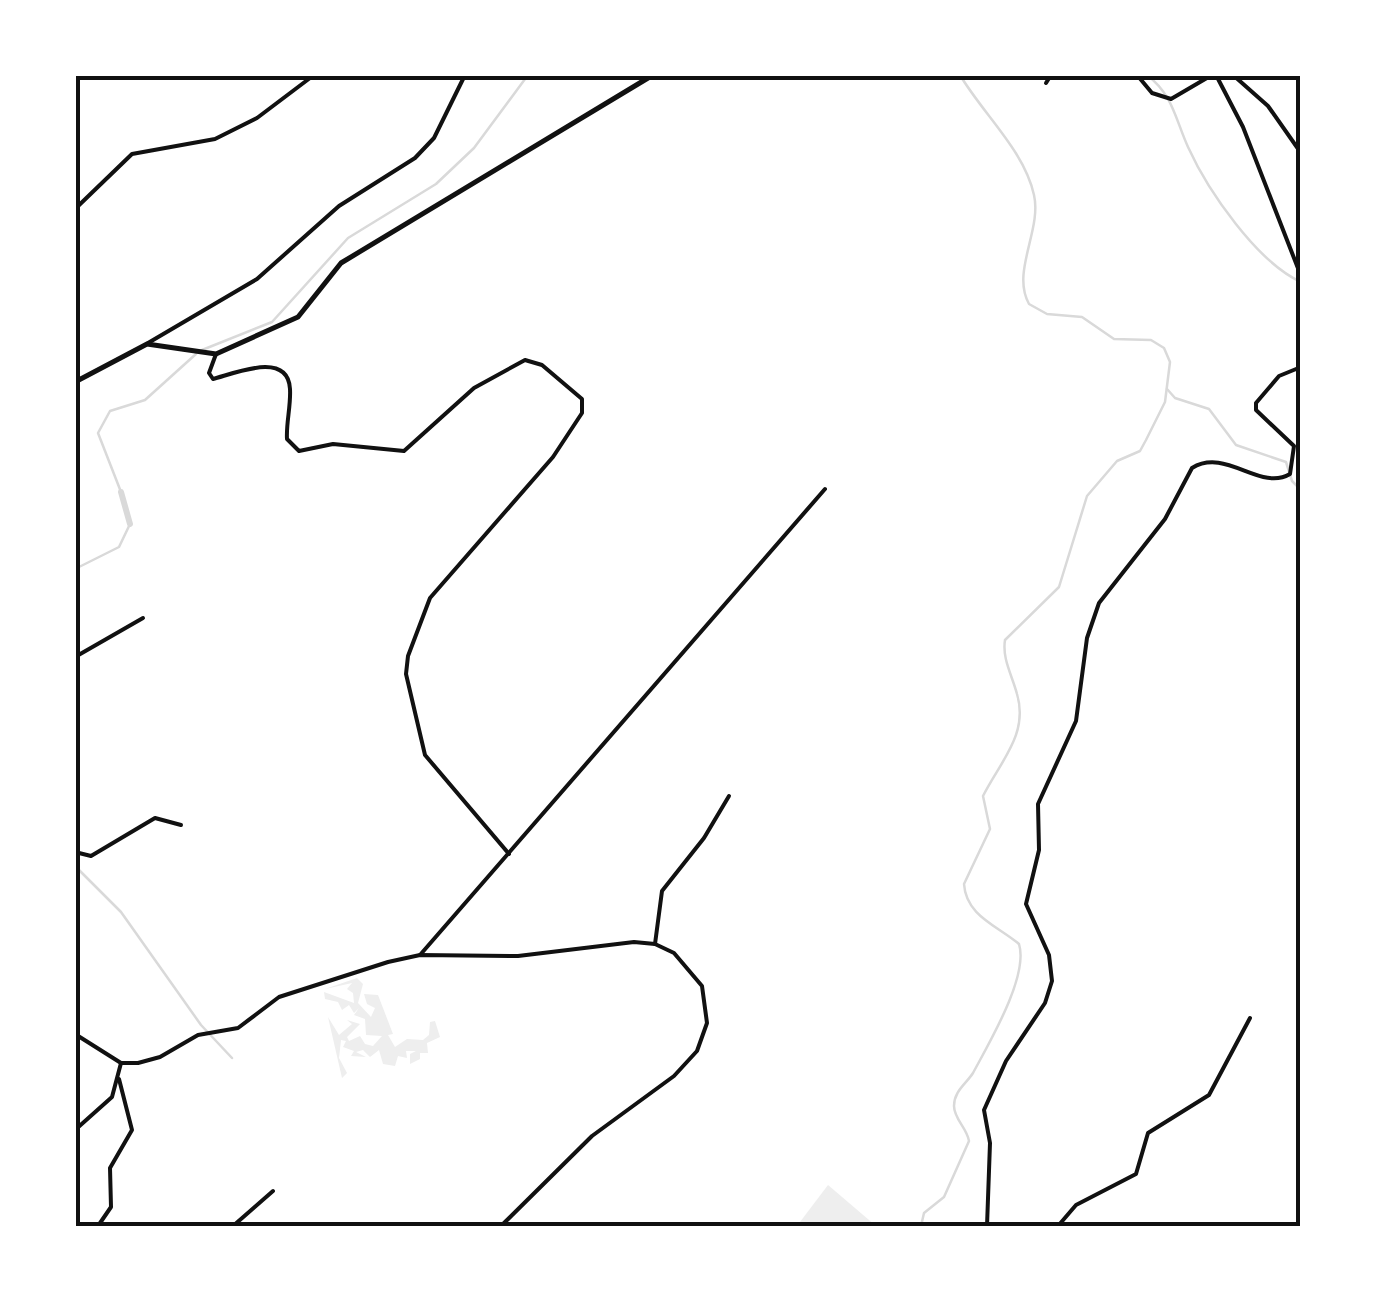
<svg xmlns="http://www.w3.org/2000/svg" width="1376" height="1301" font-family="'Noto Sans',sans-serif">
<rect width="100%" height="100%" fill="#fff"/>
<!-- green -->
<g fill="#eee">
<path d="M 357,978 L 363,984 L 358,1003 L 371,1017 L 375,1008 L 367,1004 L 364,994 L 378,995 L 393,1034 L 388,1035 L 395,1047 L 407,1039 L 423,1040 L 429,1035 L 430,1022 L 435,1021 L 440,1037 L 427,1043 L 428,1053 L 420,1053 L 420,1059 L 410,1064 L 410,1054 L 416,1051 L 406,1051 L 407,1058 L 398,1056 L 395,1066 L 383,1064 L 379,1050 L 370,1057 L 363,1050 L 356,1052 L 366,1057 L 351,1056 L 354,1051 L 343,1047 L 346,1041 L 341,1040 L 339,1058 L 347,1073 L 342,1078 L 328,1017 L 339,1035 L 352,1024 L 347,1020 L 360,1024 L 347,1037 L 349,1041 L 360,1036 L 365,1044 L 373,1046 L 382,1036 L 366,1035 L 365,1019 L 354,1015 L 359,1008 L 354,1013 L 349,1005 L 342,1010 L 338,1002 L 325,999 L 324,992 L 354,1003 L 353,993 L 347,989 L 352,983 L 325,989 Z"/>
<path d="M 828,1185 L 876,1226 L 797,1226 Z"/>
</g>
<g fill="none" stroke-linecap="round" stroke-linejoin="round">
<!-- stream -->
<g stroke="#d9d9d9" stroke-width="2.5">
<path d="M 1147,75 C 1173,95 1175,118 1188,147 C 1208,191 1257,262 1301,282"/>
<path d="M 202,350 L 272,322 L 348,238 L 436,184 L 474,148 L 528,75"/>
<path d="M 1167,389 L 1175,398 L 1209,409 L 1236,445 L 1286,462 L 1292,481 L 1301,490"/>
<path d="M 121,492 L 98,433 L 110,411 L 145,400 L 196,354"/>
<path d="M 75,569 L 119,547 L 130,524"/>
<path d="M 75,866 L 121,912 L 201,1025 L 232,1058"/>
<path d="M 921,1226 L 924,1213 L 944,1197 L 969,1141 C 967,1128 954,1119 954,1106 C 954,1091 966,1084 973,1073 C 989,1043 1029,976 1019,944 C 998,926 966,916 964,884 L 990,829 L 983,796 C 1000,762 1029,734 1017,694 C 1012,675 1002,659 1005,640 L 1059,587 L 1087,496 L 1117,461 L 1140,451 L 1146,440 L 1165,402 L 1170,362 L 1164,348 L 1151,340 L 1114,339 L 1082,317 L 1047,314 L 1029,304 C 1011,272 1042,230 1034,195 C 1024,150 983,114 960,75"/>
</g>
<!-- canal -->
<path stroke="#d9d9d9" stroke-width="6" d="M 121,492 L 130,524"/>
<!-- minor -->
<g stroke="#111" stroke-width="4">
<path d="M 1137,75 L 1152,93 L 1171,99 L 1212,75"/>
<path d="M 1216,75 L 1243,127 L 1301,276"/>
<path d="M 1233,75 L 1268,106 L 1301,153"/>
<path d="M 1046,83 L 1051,75"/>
<path d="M 75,209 L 132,154 L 215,139 L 257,118 L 314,75"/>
<path d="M 148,343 L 257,279 L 339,206 L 415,158 L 434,138 L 465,75"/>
<path d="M 216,354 L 209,373 L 213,379 C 233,374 288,350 290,389 C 291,406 286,423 287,439 L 299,451 L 333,444 L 404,451 L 474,388 L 525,360 L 542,365 L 582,399 L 582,413 L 553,457 L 430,598 L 408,656 L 406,674 L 425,755 L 509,854"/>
<path d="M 75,657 L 143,618"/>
<path d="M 75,852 L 91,856 L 155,818 L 181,825"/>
<path d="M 655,944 L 662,891 L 704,838 L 729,796"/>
<path d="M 420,955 L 825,489"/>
<path d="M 75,1034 L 121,1063 L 138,1063 L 160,1057 L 198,1035 L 238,1028 L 279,997 L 388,962 L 420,955 L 518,956 L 634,942 L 655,944 L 674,953 L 702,986 L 707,1023 L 697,1051 L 674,1076 L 592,1136 L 501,1226"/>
<path d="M 75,1130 L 112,1097 L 121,1063"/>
<path d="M 98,1226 L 111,1207 L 110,1168 L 132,1130 L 119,1079"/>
<path d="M 233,1226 L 273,1191"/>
<path d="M 987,1226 L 990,1143 L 984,1110 L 1006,1061 L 1045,1003 L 1052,981 L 1049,955 L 1026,904 L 1039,850 L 1038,804 L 1076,721 L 1087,638 L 1099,603 L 1165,519 L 1192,468 C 1226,447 1260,492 1290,474 L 1294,446 L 1256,410 L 1256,403 L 1279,376 L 1301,367"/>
<path d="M 1058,1226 L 1076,1205 L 1136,1174 L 1148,1133 L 1209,1095 L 1250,1018"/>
</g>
<!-- secondary -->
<path stroke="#111" stroke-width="5" d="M 75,382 L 147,344 L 216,354 L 298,317 L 341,263 L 653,75"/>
</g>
<!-- border -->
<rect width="1376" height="1301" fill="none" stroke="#ffffff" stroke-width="155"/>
<rect x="78" y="78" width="1220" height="1146" fill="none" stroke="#111" stroke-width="4"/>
</svg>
